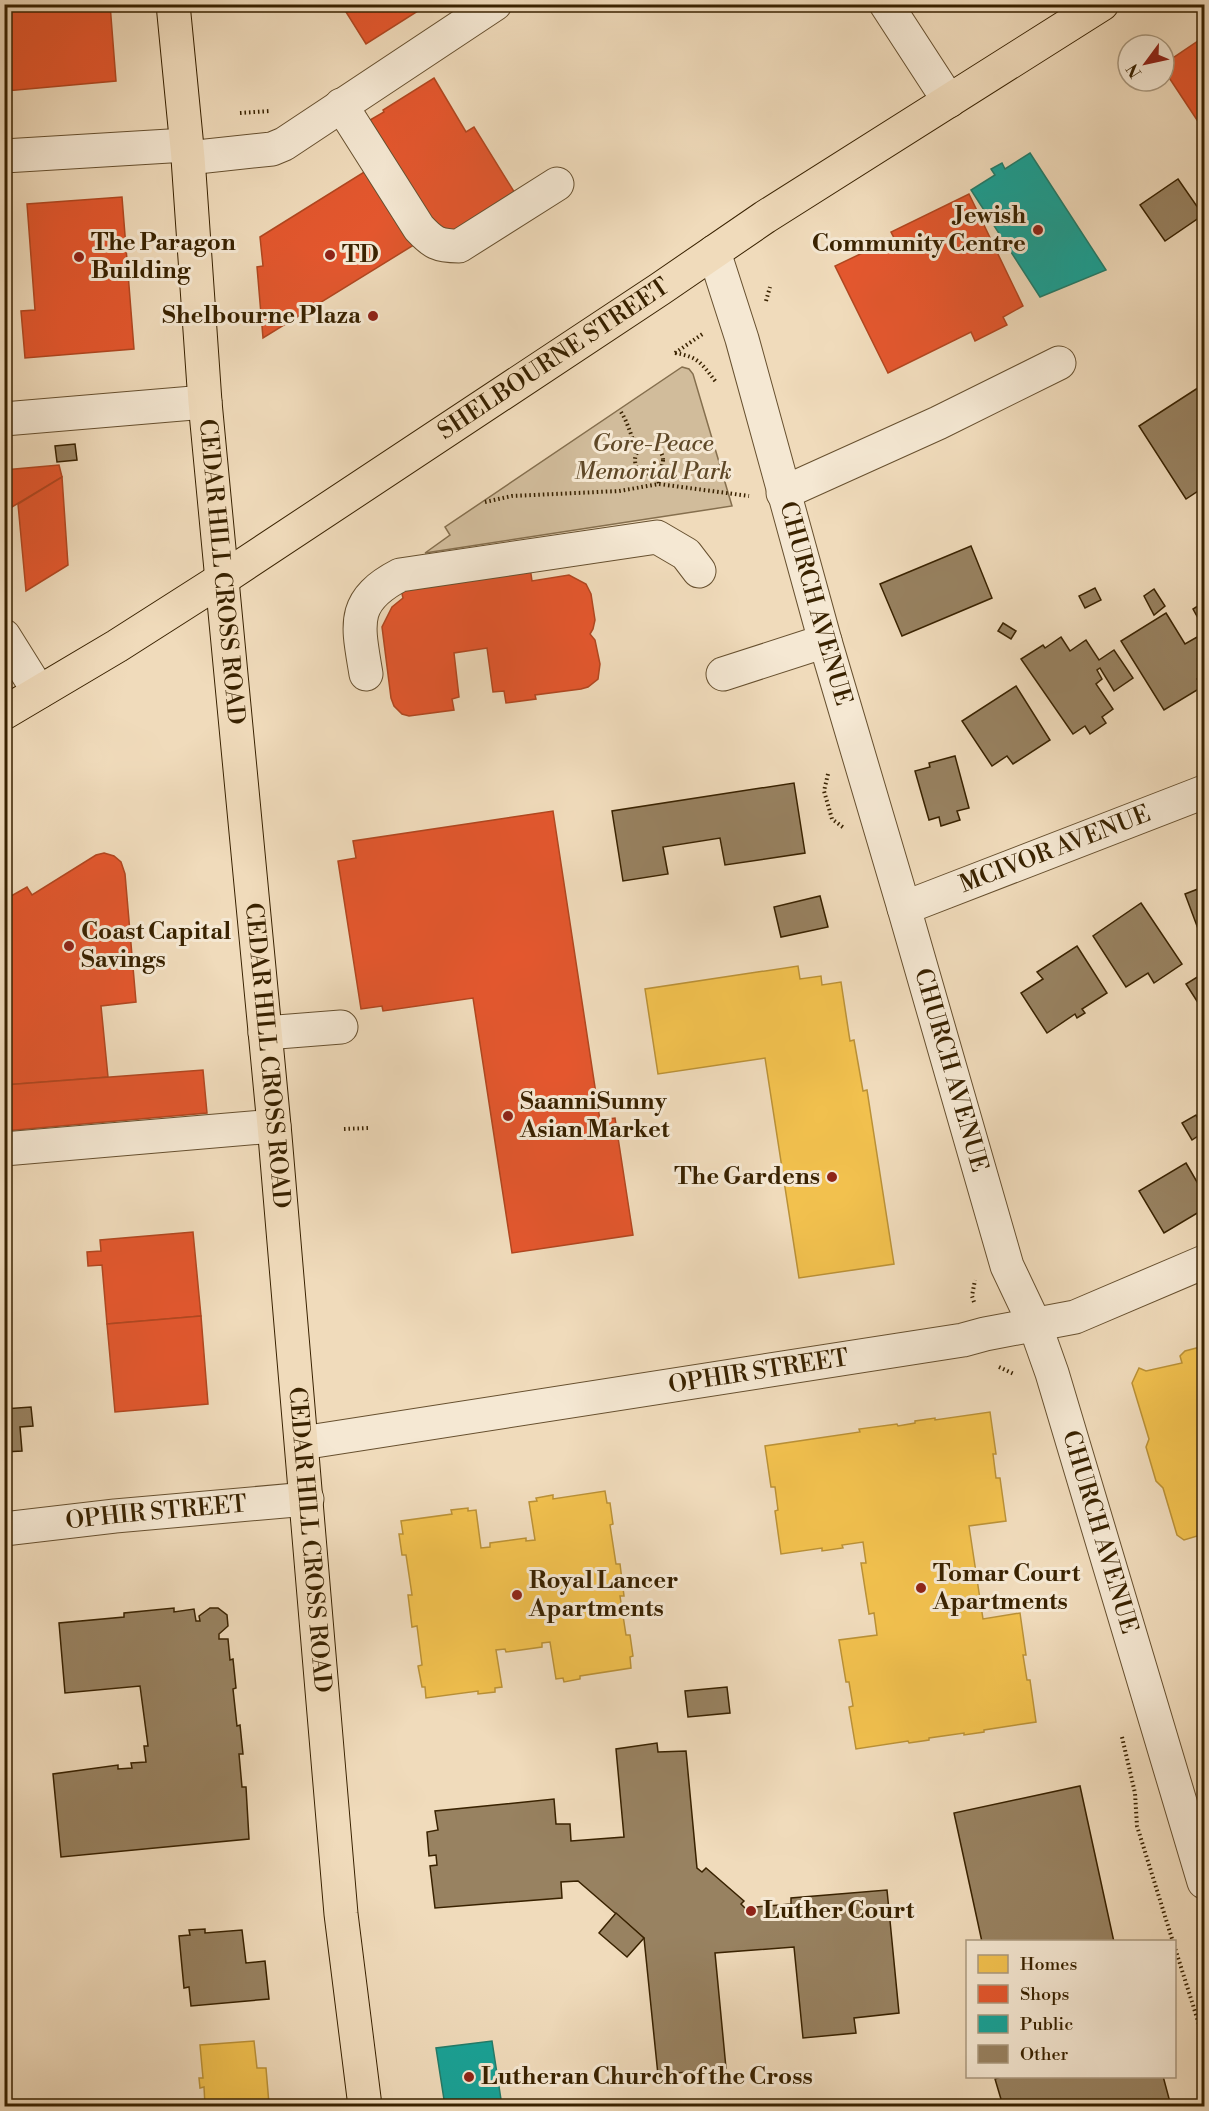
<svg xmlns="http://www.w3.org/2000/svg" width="1209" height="2111" font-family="'Libre Bodoni',serif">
<rect width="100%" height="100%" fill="#f0dbbb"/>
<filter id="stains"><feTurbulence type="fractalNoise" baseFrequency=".00333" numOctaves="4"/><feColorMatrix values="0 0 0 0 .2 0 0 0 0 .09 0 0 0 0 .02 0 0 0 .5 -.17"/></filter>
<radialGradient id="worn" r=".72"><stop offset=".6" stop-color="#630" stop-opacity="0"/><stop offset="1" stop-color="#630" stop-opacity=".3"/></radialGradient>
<!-- green -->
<path fill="#d1bc9b" stroke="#856f4e" stroke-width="1.5" d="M 682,367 L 689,369 L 693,374 L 732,506 L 425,553 L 450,535 L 445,527 Z"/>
<!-- homes -->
<g fill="#f2c14e" stroke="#ba9137" stroke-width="1.5">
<path d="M 798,966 L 800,979 L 821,976 L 822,985 L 841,982 L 850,1041 L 854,1040 L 863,1091 L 867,1090 L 894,1264 L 799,1278 L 765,1058 L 658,1074 L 645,989 Z"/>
<path d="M 1204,1346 L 1204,1534 L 1184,1540 L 1177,1535 L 1163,1488 L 1156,1481 L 1146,1447 L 1149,1439 L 1132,1383 L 1139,1368 L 1146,1371 L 1182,1363 L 1180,1356 L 1185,1351 Z"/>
<path d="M 990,1412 L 996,1454 L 993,1454 L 996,1478 L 1000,1478 L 1006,1521 L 969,1526 L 983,1619 L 1020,1613 L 1026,1655 L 1023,1655 L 1027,1680 L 1030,1680 L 1036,1722 L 984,1730 L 984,1732 L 964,1735 L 964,1733 L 929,1738 L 929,1740 L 909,1743 L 908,1741 L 856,1749 L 849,1707 L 853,1706 L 849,1682 L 846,1682 L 839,1640 L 877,1635 L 874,1613 L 869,1614 L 861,1563 L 866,1563 L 863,1542 L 842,1545 L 843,1548 L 822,1551 L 822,1548 L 781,1554 L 775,1511 L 778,1510 L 775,1487 L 771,1487 L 765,1446 L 860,1432 L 859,1429 L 897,1424 L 898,1426 L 915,1423 L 915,1421 L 935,1418 L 935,1420 Z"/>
<path d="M 605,1491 L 607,1503 L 610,1503 L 613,1524 L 610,1525 L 616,1564 L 620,1564 L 624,1596 L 620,1596 L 626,1635 L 630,1635 L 633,1656 L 630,1657 L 631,1668 L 580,1676 L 580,1679 L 564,1682 L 563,1678 L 556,1679 L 550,1642 L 542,1643 L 542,1647 L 506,1652 L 505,1649 L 496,1650 L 502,1687 L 495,1688 L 495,1692 L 478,1694 L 478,1691 L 426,1698 L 425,1687 L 422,1687 L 418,1666 L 422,1665 L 417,1626 L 412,1627 L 408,1595 L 412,1595 L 406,1555 L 402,1555 L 399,1534 L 403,1534 L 401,1521 L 452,1514 L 451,1510 L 468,1508 L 468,1511 L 476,1510 L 481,1548 L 490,1547 L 490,1543 L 526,1538 L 526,1541 L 535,1540 L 529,1502 L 537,1501 L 536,1498 L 553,1495 L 553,1499 Z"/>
<path d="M 254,2041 L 257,2068 L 266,2068 L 269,2104 L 205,2106 L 204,2087 L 200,2088 L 199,2078 L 203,2078 L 200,2045 Z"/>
</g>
<!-- shops -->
<g fill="#e4572e" stroke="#b14720" stroke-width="1.5">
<path d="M 4,4 L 110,4 L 116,81 L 6,91 Z"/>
<path d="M 341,4 L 429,4 L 366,44 Z"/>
<path d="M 1204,37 L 1204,123 L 1201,118 L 1197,120 L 1164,70 L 1164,64 Z"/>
<path d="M 434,78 L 466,132 L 474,127 L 518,198 L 442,237 L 370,120 L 384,112 L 383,110 Z"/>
<path d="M 369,169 L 417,243 L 263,338 L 257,267 L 263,266 L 260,237 Z"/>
<path d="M 969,194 L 1023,306 L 1003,317 L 1007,325 L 975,341 L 971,332 L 888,373 L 835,266 L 894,238 L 891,232 Z"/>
<path d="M 122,197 L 134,349 L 25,358 L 21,311 L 35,310 L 27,204 Z"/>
<path d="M 59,465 L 62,477 L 7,510 L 4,470 Z"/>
<path d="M 62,477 L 68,565 L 26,591 L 18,504 Z"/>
<path d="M 530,567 L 532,581 L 569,575 L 586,584 L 591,594 L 595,620 L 593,629 L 590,634 L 595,640 L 600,664 L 598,679 L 588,687 L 581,689 L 535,695 L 536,699 L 506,703 L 504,691 L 493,692 L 487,648 L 454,653 L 459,697 L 452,699 L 454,710 L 409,716 L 402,714 L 394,706 L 391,698 L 382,627 L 392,607 L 403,598 L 400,585 Z"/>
<path d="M 553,811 L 600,1120 L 615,1118 L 633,1235 L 512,1253 L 473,998 L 383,1011 L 382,1006 L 361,1009 L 338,861 L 356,858 L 353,841 Z"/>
<path d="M 104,853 L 114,856 L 121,862 L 125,874 L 136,1002 L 101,1006 L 108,1077 L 4,1085 L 4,900 L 27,887 L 32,895 L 96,855 Z"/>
<path d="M 203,1070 L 207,1113 L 4,1131 L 4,1085 Z"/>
<path d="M 4,1176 L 9,1225 L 4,1225 Z"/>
<path d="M 193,1232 L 201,1316 L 107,1324 L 102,1265 L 88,1266 L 87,1252 L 101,1251 L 100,1240 Z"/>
<path d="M 201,1316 L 208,1404 L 115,1412 L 107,1324 Z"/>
</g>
<!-- public -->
<g fill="#17a398" stroke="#217c6a" stroke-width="1.5">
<path d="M 1030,153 L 1106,270 L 1040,297 L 971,190 L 995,175 L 991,169 L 1002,163 L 1005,169 Z"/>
<path d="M 492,2041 L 502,2106 L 445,2106 L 436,2048 Z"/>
</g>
<!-- building -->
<g fill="#988261" stroke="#392200" stroke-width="1.5">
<path d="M 1178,179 L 1203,215 L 1165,241 L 1140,205 Z"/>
<path d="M 1204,384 L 1204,487 L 1186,499 L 1139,426 Z"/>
<path d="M 75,444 L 77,460 L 57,462 L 55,446 Z"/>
<path d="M 971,546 L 992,598 L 902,636 L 880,584 Z"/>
<path d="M 1095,588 L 1101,600 L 1085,608 L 1079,596 Z"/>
<path d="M 1154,589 L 1165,606 L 1154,615 L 1144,596 Z"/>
<path d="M 1204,602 L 1204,629 L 1193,609 Z"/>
<path d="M 1166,613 L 1185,644 L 1197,637 L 1204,650 L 1204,674 L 1197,679 L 1202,687 L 1164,710 L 1121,641 Z"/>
<path d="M 1003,623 L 1016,631 L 1011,639 L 998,631 Z"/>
<path d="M 1061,637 L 1070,651 L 1086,640 L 1099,660 L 1114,650 L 1133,678 L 1114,691 L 1100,668 L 1097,670 L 1102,679 L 1096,684 L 1113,709 L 1102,717 L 1106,723 L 1090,734 L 1085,726 L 1073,734 L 1021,659 L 1043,645 L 1045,648 Z"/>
<path d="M 1016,686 L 1050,740 L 1013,764 L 1007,756 L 992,766 L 962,721 Z"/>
<path d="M 955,756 L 969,808 L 957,811 L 960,820 L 941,826 L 939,817 L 929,820 L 915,771 L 930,767 L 929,763 Z"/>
<path d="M 794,783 L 805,853 L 725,865 L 720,838 L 663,847 L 668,874 L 623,881 L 612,811 Z"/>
<path d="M 1204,880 L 1204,932 L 1200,934 L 1185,894 L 1203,887 L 1200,881 Z"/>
<path d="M 820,896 L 828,927 L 781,937 L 774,907 Z"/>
<path d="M 1141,903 L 1182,964 L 1154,983 L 1148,973 L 1126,987 L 1093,936 Z"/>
<path d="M 1077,946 L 1107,993 L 1082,1009 L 1085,1013 L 1077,1018 L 1075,1014 L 1047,1033 L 1021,993 L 1043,979 L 1037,972 Z"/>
<path d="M 1202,974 L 1204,978 L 1204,1007 L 1202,1009 L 1186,984 Z"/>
<path d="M 1196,1115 L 1204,1132 L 1192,1140 L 1182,1123 Z"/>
<path d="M 1186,1163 L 1204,1194 L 1204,1209 L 1164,1233 L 1139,1191 Z"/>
<path d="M 31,1407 L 33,1426 L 20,1427 L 22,1451 L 4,1452 L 4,1409 Z"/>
<path d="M 174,1608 L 174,1612 L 194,1609 L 196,1621 L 200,1621 L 199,1616 L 210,1608 L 218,1608 L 227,1615 L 228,1626 L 219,1634 L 219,1639 L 228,1639 L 230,1660 L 233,1659 L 236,1688 L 233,1689 L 237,1726 L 240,1725 L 243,1754 L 239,1754 L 242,1787 L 246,1787 L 249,1839 L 61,1857 L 53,1774 L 118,1765 L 118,1769 L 132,1768 L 131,1763 L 146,1762 L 144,1746 L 148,1746 L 140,1686 L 65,1693 L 59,1623 L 124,1617 L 124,1613 Z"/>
<path d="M 727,1687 L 730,1713 L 688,1717 L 685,1691 Z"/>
<path d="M 657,1743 L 658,1752 L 686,1751 L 697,1868 L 702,1872 L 706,1868 L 744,1901 L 741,1904 L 745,1908 L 791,1904 L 791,1898 L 887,1890 L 899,2013 L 854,2018 L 856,2033 L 803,2038 L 794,1947 L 715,1953 L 726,2068 L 658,2075 L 644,1938 L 578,1881 L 561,1882 L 562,1898 L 435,1908 L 430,1866 L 437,1865 L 436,1855 L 429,1856 L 427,1832 L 438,1830 L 435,1811 L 554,1799 L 556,1824 L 570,1824 L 571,1841 L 624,1837 L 616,1749 Z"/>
<path d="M 1080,1786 L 1114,1942 L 982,1942 L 954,1813 Z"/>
<path d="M 616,1913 L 644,1938 L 627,1957 L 599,1933 Z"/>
<path d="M 205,1929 L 205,1933 L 242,1930 L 246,1963 L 265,1961 L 269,1999 L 191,2006 L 189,1987 L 184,1988 L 179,1936 L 190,1935 L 189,1930 Z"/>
<path d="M 1004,2076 L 1163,2076 L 1171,2106 L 1003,2106 L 995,2079 Z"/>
</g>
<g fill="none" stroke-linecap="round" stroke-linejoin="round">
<!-- minor casing -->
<g stroke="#67502f" stroke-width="35">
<g id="minor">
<path d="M 886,4 L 949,101"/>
<path d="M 341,105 L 419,228 C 433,243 438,246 459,246 L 557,184"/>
<path d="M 4,156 L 186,145"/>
<path d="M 188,158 L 272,149 L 284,144 L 495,4"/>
<path id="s1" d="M 714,252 L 742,339 L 825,641 L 904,908 L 1007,1266 L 1035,1325 L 1052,1373 L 1204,1882"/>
<path d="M 4,419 L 205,402"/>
<path d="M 783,493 L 938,423 L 1059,363"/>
<path d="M 4,636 L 39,692"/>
<path d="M 366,674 C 358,625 350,601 400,575 L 657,537 L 686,554 L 699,571"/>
<path d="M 723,674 L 825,641"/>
<path id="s2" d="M 904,908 L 1204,792"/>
<path d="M 265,1033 L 341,1027"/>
<path d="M 4,1149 L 274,1126"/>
<path id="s3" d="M 302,1443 L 963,1340 L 985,1334 L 1075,1317 L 1204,1262"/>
<path id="s4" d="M 4,1529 L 115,1516 L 307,1499"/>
</g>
</g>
<!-- major casing -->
<g stroke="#392200" stroke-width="35">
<g id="major">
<path id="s5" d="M 173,4 L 188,158 L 205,402 L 275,1136 L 341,1914 L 365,2106"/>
<path id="s6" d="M 4,713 L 117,646 L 222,579 L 660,289 L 765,217 L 1102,4"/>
</g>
</g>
<!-- path -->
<g stroke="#392200" stroke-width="4" stroke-dasharray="1.5 3" stroke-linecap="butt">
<path d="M 240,113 L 270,111"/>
<path d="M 766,301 L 770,287"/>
<path d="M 675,353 C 699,357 701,363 716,382"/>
<path d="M 675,353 L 704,333"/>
<path d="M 621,412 C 629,424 631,439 639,451"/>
<circle cx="649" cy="460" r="14"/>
<path d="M 656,473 L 659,484"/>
<path d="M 485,502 L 512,496 L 619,491 L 659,484 L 749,496"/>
<path d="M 828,774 L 824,791 L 832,819 L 844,828"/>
<path d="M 344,1129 L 368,1128"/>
<path d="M 974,1302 L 972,1296 L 975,1280"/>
<path d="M 999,1367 L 1014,1374"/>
<path d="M 1122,1737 L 1135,1793 L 1137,1826 L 1173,1942"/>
<path d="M 1174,1945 L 1204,2040"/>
</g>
<!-- minor -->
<use href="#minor" stroke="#f5e8d3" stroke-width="33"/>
<!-- major -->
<use href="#major" stroke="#f0dbbb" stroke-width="33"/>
</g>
<!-- markers -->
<g fill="#8f2418" stroke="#f5e8d3" stroke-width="2">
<circle cx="1038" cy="230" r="6"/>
<circle cx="330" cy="255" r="6"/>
<circle cx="79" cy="257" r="6"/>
<circle cx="373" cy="316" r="6"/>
<circle cx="69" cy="946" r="6"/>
<circle cx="508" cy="1116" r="6"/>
<circle cx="832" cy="1177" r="6"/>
<circle cx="921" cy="1588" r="6"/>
<circle cx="517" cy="1595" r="6"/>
<circle cx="751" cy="1911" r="6"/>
<circle cx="469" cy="2077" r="6"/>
</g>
<g text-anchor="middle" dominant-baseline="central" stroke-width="6" stroke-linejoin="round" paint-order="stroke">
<!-- poi labels -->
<g font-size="24" font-weight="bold" fill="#392200" stroke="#f5e8d3" text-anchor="start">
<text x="1026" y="216" text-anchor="end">Jewish<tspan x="1026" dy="28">Community Centre</tspan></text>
<text x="91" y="243">The Paragon<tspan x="91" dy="28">Building</tspan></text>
<text x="342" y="255">TD</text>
<text x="361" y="316" text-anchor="end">Shelbourne Plaza</text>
<text x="81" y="932">Coast Capital<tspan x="81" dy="28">Savings</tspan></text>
<text x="520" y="1102">SaanniSunny<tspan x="520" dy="28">Asian Market</tspan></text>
<text x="820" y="1177" text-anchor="end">The Gardens</text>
<text x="933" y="1574">Tomar Court<tspan x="933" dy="28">Apartments</tspan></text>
<text x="529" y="1581">Royal Lancer<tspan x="529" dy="28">Apartments</tspan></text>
<text x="763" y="1911">Luther Court</text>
<text x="481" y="2077">Lutheran Church of the Cross</text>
</g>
<!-- street labels -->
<g font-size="24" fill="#392200" stroke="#f5e8d3">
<text stroke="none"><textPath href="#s6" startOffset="654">SHELBOURNE STREET</textPath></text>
<text stroke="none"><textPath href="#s5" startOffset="570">CEDAR HILL CROSS ROAD</textPath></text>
<text stroke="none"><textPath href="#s1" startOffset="366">CHURCH AVENUE</textPath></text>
<text stroke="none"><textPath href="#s2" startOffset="162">MCIVOR AVENUE</textPath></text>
<text stroke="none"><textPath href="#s5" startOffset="1056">CEDAR HILL CROSS ROAD</textPath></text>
<text stroke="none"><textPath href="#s1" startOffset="852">CHURCH AVENUE</textPath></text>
<text stroke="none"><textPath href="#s3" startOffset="462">OPHIR STREET</textPath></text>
<text stroke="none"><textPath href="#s4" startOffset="153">OPHIR STREET</textPath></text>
<text stroke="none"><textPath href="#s1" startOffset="1338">CHURCH AVENUE</textPath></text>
<text stroke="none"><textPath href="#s5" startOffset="1542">CEDAR HILL CROSS ROAD</textPath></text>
</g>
<!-- park labels -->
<g font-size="24" font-style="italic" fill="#5f4827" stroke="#f5e8d3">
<text x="653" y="444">Gore-Peace<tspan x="653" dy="28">Memorial Park</tspan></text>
</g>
</g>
<!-- margin -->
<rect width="1209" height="2111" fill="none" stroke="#f0dbbb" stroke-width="24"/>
<rect x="6" y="6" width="1197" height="2099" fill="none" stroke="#392200" stroke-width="3"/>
<rect x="12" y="12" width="1185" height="2087" fill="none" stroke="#392200" stroke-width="1.5"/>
<!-- legend -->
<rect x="966" y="1940" width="210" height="138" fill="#f5e8d3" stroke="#aa997f" stroke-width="1.5"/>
<rect x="978" y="1955" width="30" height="18" fill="#f2c14e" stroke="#aa997f" stroke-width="1.5"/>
<text x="1020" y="1970" font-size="18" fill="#392200">Homes</text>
<rect x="978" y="1985" width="30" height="18" fill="#e4572e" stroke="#aa997f" stroke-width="1.5"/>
<text x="1020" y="2000" font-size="18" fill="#392200">Shops</text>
<rect x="978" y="2015" width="30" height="18" fill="#17a398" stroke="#aa997f" stroke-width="1.5"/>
<text x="1020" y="2030" font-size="18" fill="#392200">Public</text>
<rect x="978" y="2045" width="30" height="18" fill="#988261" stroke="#aa997f" stroke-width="1.5"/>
<text x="1020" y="2060" font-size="18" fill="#392200">Other</text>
<!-- north arrow -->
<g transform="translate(1146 63) rotate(237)"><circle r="28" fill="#f5e8d3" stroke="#aa997f" stroke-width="1.5"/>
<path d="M0-4.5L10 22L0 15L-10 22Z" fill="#8f2418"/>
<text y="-9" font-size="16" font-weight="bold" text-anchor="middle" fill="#392200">N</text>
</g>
<rect width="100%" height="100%" filter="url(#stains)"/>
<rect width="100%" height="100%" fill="url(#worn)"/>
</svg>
